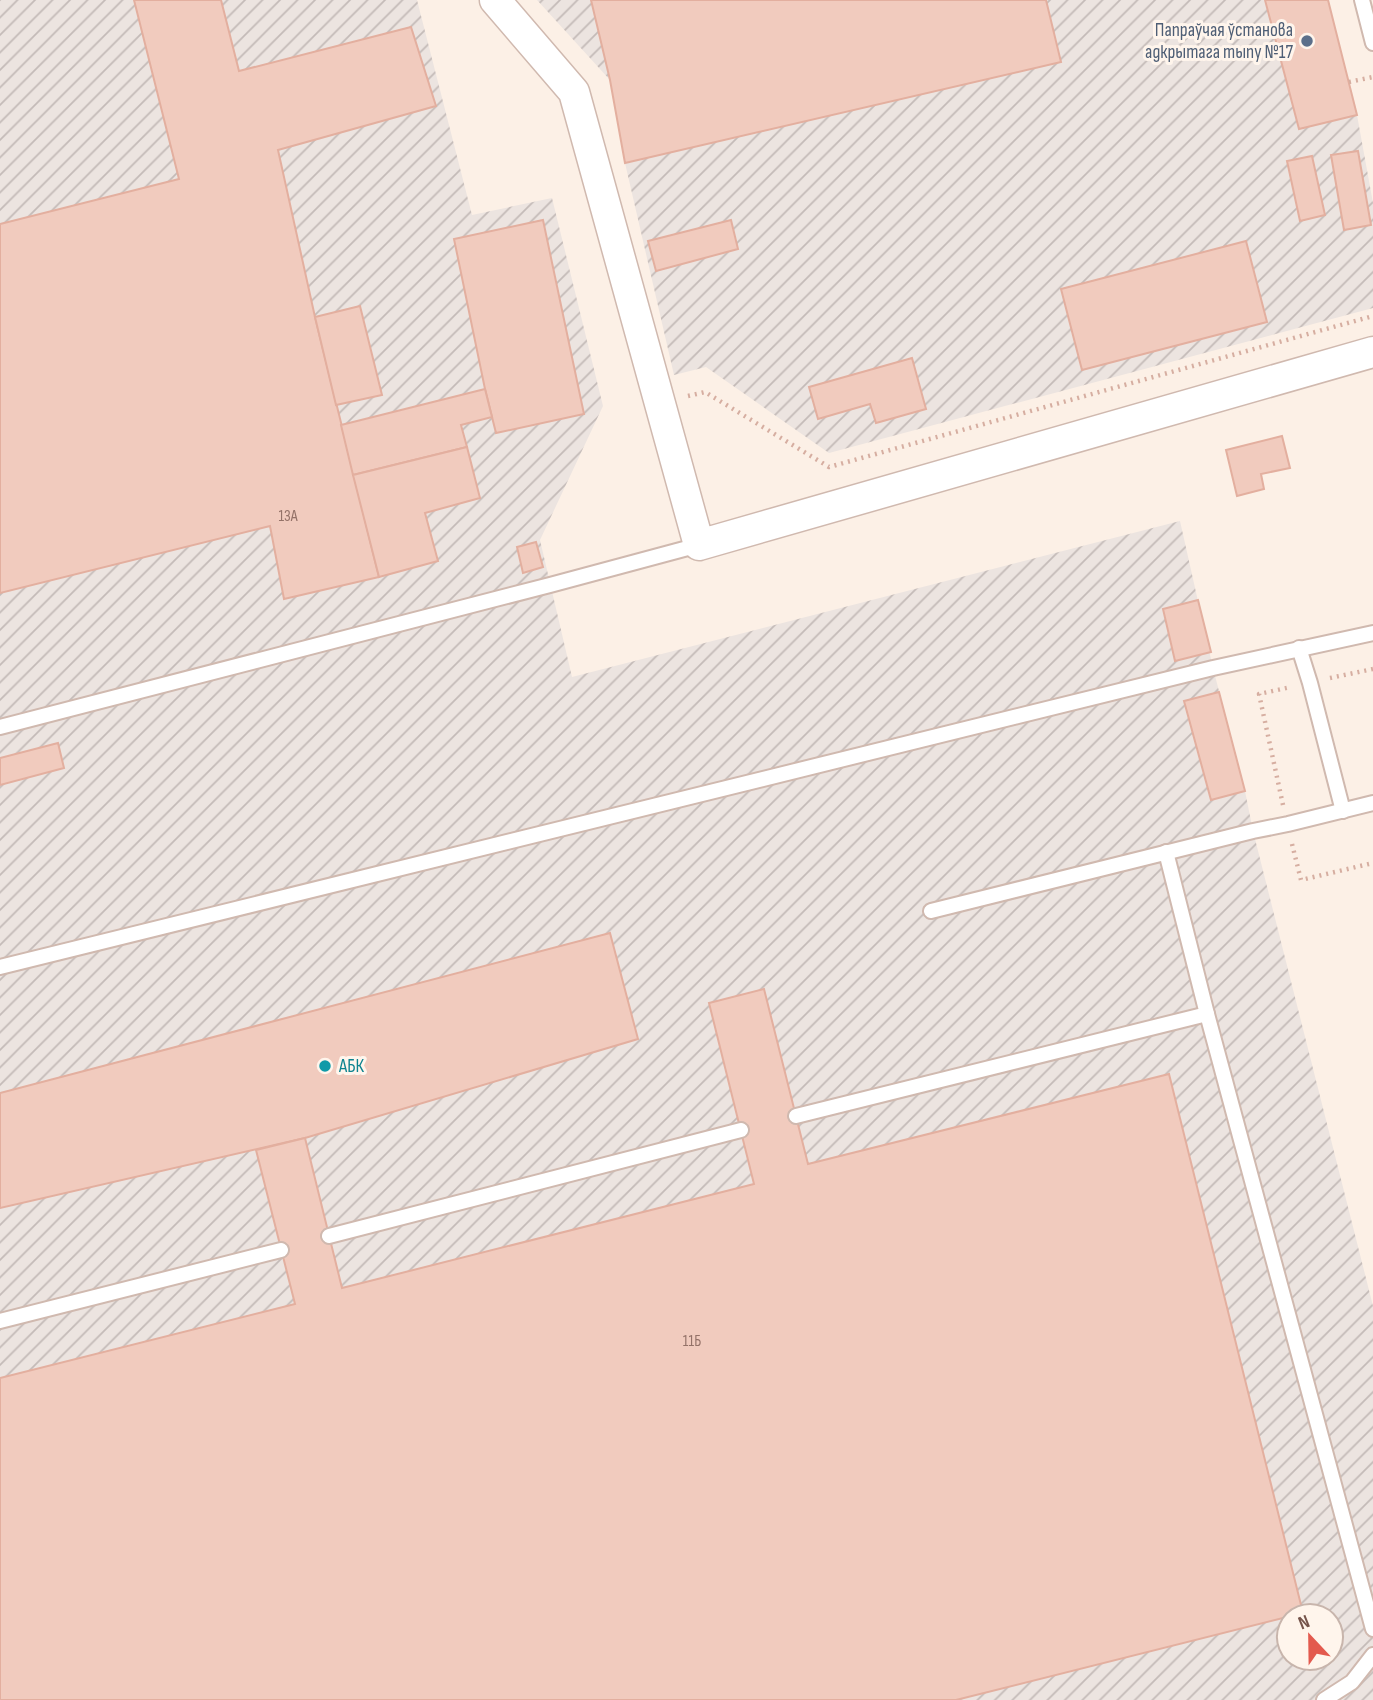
<svg xmlns="http://www.w3.org/2000/svg" width="1373" height="1700" font-family="'Sofia Sans Condensed',sans-serif">
<defs>
<pattern id="industrial-furrows" width="10" height="10" patternUnits="userSpaceOnUse" patternTransform="scale(1.75)"><rect width="10" height="10" fill="#ece4e0"/><path d="M-1 1l2-2M0 10L10 0M9 11l2-2" fill="none" stroke="#c4bbb8"/></pattern>
</defs>
<rect width="100%" height="100%" fill="#fcf0e6"/>
<!-- industrial -->
<g fill="url(#industrial-furrows)" fill-rule="evenodd">
<path d="M 0,0 L 417,0 L 472,215 L 552,198 L 603,406 L 540,540 L 572,677 L 1180,521 L 1213,668 L 1245,791 L 1253,831 L 1373,1306 L 1373,1700 L 0,1700 ZM 1289,1616 L 1331,1616 L 1331,1658 L 1289,1658 Z"/>
<path d="M 537,0 L 1265,0 L 1299,129 L 1357,115 L 1373,203 L 1373,308 L 829,453 L 706,367 L 674,375 L 625,163 L 610,80 Z"/>
</g>
<!-- building -->
<g fill="#f1cbbe" stroke="#e3af9f" stroke-width="2">
<path d="M 134,0 L 221,0 L 239,71 L 411,27 L 436,106 L 278,150 L 315,317 L 379,577 L 284,599 L 270,526 L 0,593 L 0,224 L 179,179 Z"/>
<path d="M 591,0 L 1046,0 L 1061,62 L 625,163 L 610,80 Z"/>
<path d="M 1265,0 L 1328,0 L 1357,115 L 1299,129 Z"/>
<path d="M 1358,151 L 1371,225 L 1344,230 L 1331,155 Z"/>
<path d="M 1312,156 L 1325,215 L 1300,221 L 1287,161 Z"/>
<path d="M 543,220 L 584,414 L 496,433 L 485,389 L 454,239 Z"/>
<path d="M 731,220 L 738,249 L 656,271 L 648,241 Z"/>
<path d="M 1246,241 L 1267,322 L 1082,370 L 1061,289 Z"/>
<path d="M 360,306 L 382,395 L 336,405 L 315,317 Z"/>
<path d="M 912,358 L 926,409 L 876,423 L 870,404 L 818,419 L 809,387 Z"/>
<path d="M 485,389 L 492,417 L 461,425 L 467,447 L 353,475 L 341,425 Z"/>
<path d="M 1282,436 L 1290,468 L 1261,474 L 1264,489 L 1237,496 L 1226,450 Z"/>
<path d="M 467,447 L 480,498 L 425,513 L 438,561 L 379,577 L 353,475 Z"/>
<path d="M 536,542 L 543,567 L 523,573 L 517,547 Z"/>
<path d="M 1198,600 L 1211,652 L 1175,661 L 1163,609 Z"/>
<path d="M 1219,692 L 1245,791 L 1211,800 L 1184,701 Z"/>
<path d="M 58,743 L 64,768 L 0,785 L 0,758 Z"/>
<path d="M 610,933 L 638,1039 L 305,1138 L 0,1208 L 0,1093 Z"/>
<path d="M 764,989 L 808,1164 L 1169,1074 L 1303,1613 L 956,1700 L 0,1700 L 0,1378 L 295,1304 L 256,1150 L 305,1138 L 342,1288 L 754,1184 L 709,1003 Z"/>
</g>
<g fill="none" stroke-linecap="round" stroke-linejoin="round">
<!-- service casing -->
<g stroke="#d0b9af" stroke-width="18">
<g id="service">
<path d="M 1362,0 L 1373,43"/>
<path d="M 1299,648 L 1310,683 L 1343,811"/>
<path d="M 0,727 L 550,585 L 699,545"/>
<path d="M 1166,852 L 1207,1014 L 1373,1629"/>
<path d="M 931,911 L 1253,831 L 1288,824 L 1373,803"/>
<path d="M 0,967 L 1213,668 L 1373,633"/>
<path d="M 796,1116 L 1207,1014"/>
<path d="M 329,1236 L 741,1130"/>
<path d="M 0,1321 L 281,1250"/>
<path d="M 1324,1700 L 1352,1682 L 1373,1655"/>
</g>
</g>
<!-- minor casing -->
<g stroke="#d0b9af" stroke-width="33">
<path id="minor" d="M 495,0 L 574,92 L 699,545 L 1373,352"/>
</g>
<!-- path -->
<g stroke="#d6aea1" stroke-width="4.5" stroke-dasharray="2 5" stroke-linecap="butt">
<path d="M 1349,82 L 1373,77"/>
<path d="M 688,396 L 705,392 L 829,467 L 1373,316"/>
<path d="M 1330,678 L 1373,669"/>
<path d="M 1283,805 L 1259,694 L 1291,687"/>
<path d="M 1292,844 L 1301,880 L 1373,863"/>
</g>
<!-- service -->
<use href="#service" stroke="#fff" stroke-width="14"/>
<!-- minor -->
<use href="#minor" stroke="#fff" stroke-width="30"/>
</g>
<!-- markers -->
<circle fill="#5c6f8a" stroke="#fff5ec" stroke-width="2.5" cx="1307" cy="41" r="7"/>
<circle fill="#0f9aa8" stroke="#fff5ec" stroke-width="2.5" cx="325" cy="1066" r="7"/>
<g text-anchor="middle" dominant-baseline="central" stroke-width="6" stroke-linejoin="round" paint-order="stroke">
<!-- number labels -->
<g font-size="16" fill="#947268">
<text x="288" y="516">13А</text>
<text x="692" y="1341">11Б</text>
</g>
<!-- service labels -->
<g font-size="19" fill="#4e5e75" stroke="#fff5ec" text-anchor="end">
<text x="1293" y="30">Папраўчая ўстанова<tspan x="1293" dy="22">адкрытага тыпу №17</tspan></text>
</g>
<!-- culture labels -->
<g font-size="19" fill="#0d838f" stroke="#fff5ec" text-anchor="start">
<text x="339" y="1066">АБК</text>
</g>
</g>
<!-- north arrow -->
<g transform="translate(1310 1637) rotate(338)"><circle r="33" fill="#fff5ec" stroke="#c8b5ac" stroke-width="2"/>
<path d="M0-5L12 26L0 18L-12 26Z" fill="#e35a4e"/>
<text y="-10" font-size="19" font-weight="bold" text-anchor="middle" fill="#75544b">N</text>
</g>
</svg>
